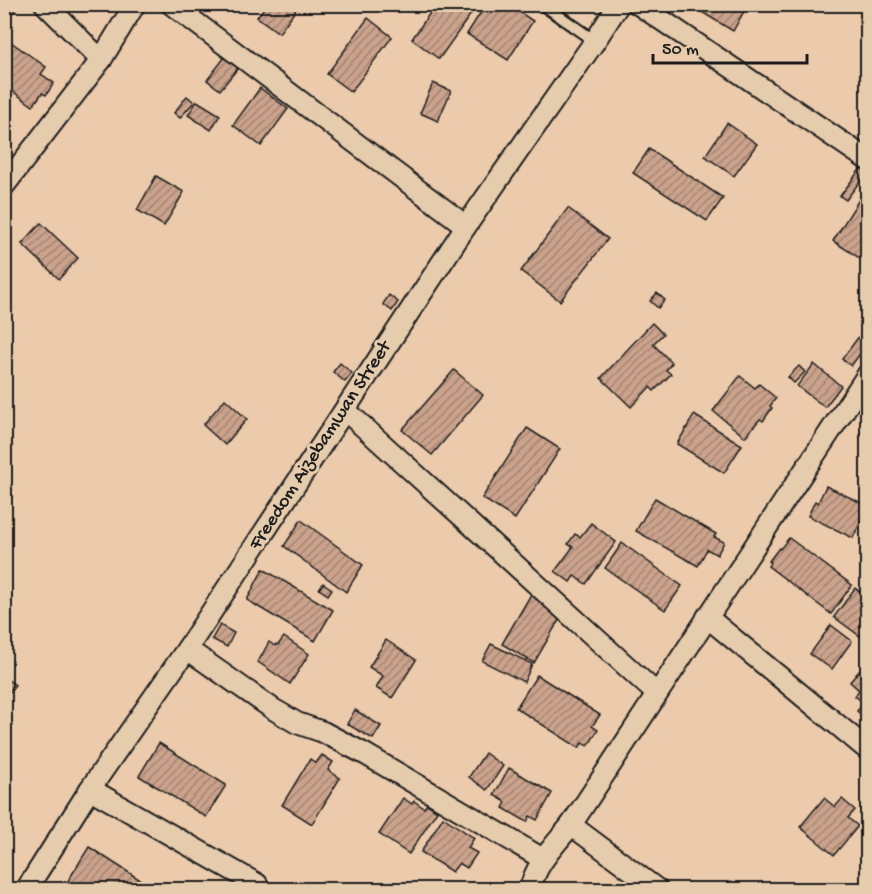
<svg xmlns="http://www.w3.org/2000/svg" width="872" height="894" font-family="'Gochi Hand',sans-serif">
<defs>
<pattern id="building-hatch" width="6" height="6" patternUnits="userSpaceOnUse" patternTransform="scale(1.5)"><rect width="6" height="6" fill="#cba38c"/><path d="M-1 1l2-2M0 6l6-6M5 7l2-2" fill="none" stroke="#a48472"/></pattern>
</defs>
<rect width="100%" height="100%" fill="#eccbad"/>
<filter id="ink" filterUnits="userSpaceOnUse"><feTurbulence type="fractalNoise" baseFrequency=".0167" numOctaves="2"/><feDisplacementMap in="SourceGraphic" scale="12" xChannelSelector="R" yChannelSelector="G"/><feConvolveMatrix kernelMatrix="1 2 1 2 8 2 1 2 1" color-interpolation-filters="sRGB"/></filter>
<g filter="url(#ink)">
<!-- building -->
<g fill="url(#building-hatch)" stroke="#1c1c1c" stroke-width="1.5">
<path d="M 4,4 L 20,4 L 7,19 L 4,16 Z"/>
<path d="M 267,4 L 300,4 L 279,33 L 257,17 Z"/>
<path d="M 436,4 L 478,4 L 439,59 L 412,39 Z"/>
<path d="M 486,4 L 507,4 L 533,21 L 508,60 L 467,34 Z"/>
<path d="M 704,4 L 748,4 L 733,31 L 700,11 Z"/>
<path d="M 368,18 L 392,37 L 351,92 L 327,74 Z"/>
<path d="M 4,37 L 46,67 L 41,74 L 54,83 L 46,95 L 42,93 L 33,106 L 4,85 Z"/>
<path d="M 225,57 L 238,68 L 220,90 L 207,80 Z"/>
<path d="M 433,83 L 451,91 L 438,121 L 420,113 Z"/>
<path d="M 260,88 L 288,109 L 261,146 L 233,125 Z"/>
<path d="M 187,96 L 194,102 L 180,118 L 174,113 Z"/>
<path d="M 197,101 L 220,115 L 211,130 L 188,115 Z"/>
<path d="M 727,123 L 757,144 L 734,176 L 705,156 Z"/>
<path d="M 649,149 L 723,198 L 707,221 L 633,173 Z"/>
<path d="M 861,168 L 867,172 L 846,200 L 840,196 Z"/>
<path d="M 156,176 L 184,192 L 164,226 L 137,210 Z"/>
<path d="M 868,185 L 868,247 L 861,259 L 833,241 Z"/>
<path d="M 568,208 L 608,239 L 560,301 L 521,271 Z"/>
<path d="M 41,223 L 78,258 L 59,279 L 22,244 Z"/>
<path d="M 657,293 L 665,300 L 658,308 L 650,301 Z"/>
<path d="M 389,295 L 398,302 L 392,311 L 383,304 Z"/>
<path d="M 652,323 L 663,334 L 653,344 L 672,363 L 666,370 L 671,374 L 654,391 L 650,387 L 631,407 L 601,378 Z"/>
<path d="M 860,335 L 868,340 L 868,343 L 851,366 L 842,359 Z"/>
<path d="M 340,363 L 352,373 L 345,382 L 333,372 Z"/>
<path d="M 814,364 L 841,386 L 825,407 L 797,386 Z"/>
<path d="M 799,366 L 805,372 L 794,383 L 788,377 Z"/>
<path d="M 454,370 L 483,395 L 432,455 L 402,430 Z"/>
<path d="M 740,376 L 755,388 L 759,384 L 776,398 L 770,406 L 772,408 L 763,421 L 760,419 L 745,437 L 713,411 Z"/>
<path d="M 225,399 L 247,419 L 225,445 L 203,425 Z"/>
<path d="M 694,415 L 742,445 L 724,473 L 677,444 Z"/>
<path d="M 868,424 L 868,440 L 860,434 Z"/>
<path d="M 527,428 L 560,449 L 515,519 L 482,498 Z"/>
<path d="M 826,486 L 868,506 L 853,538 L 808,516 L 815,501 L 818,503 Z"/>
<path d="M 655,498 L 716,534 L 714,537 L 724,542 L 717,555 L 707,549 L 698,566 L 636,531 Z"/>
<path d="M 301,520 L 363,565 L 346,592 L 284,546 Z"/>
<path d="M 591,523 L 616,542 L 586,584 L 574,576 L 570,582 L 555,571 L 573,547 L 568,544 L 575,534 L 580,537 Z"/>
<path d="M 789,538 L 852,585 L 831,614 L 768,566 L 771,562 L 769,561 L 779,548 L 780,549 Z"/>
<path d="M 622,543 L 682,586 L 665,610 L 605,568 Z"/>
<path d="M 263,569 L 333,610 L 315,641 L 247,600 Z"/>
<path d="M 323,583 L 332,589 L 328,595 L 319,589 Z"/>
<path d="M 855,588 L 868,597 L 868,642 L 834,617 Z"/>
<path d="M 533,591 L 562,615 L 534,663 L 502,644 Z"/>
<path d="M 220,625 L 234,633 L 227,647 L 212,639 Z"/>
<path d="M 831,625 L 852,641 L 832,669 L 810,654 Z"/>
<path d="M 284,637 L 309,654 L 290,684 L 258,662 L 269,642 L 275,646 L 276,644 L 278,645 Z"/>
<path d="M 386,640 L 416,660 L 392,698 L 376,688 L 383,676 L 369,667 Z"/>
<path d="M 491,644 L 532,664 L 524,682 L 482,661 Z"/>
<path d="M 868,660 L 868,706 L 855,696 L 859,690 L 850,682 Z"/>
<path d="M 537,675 L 600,715 L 592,726 L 598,730 L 588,746 L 582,743 L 579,748 L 516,708 Z"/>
<path d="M 4,677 L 15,685 L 4,699 Z"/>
<path d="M 863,704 L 868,709 L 868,721 L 857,711 Z"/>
<path d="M 355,710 L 381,726 L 373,739 L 347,724 Z"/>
<path d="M 159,743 L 226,785 L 206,817 L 139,776 Z"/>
<path d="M 485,753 L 503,766 L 487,790 L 469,777 Z"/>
<path d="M 322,755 L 333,762 L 328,770 L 340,778 L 312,824 L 282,805 L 310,759 L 316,763 Z"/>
<path d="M 509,768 L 552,793 L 537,820 L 530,816 L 527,822 L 503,808 L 506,802 L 494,795 Z"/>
<path d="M 403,798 L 412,804 L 414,801 L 424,808 L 427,804 L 437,811 L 409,854 L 379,834 Z"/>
<path d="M 824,798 L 835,807 L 842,799 L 855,810 L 848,818 L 858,826 L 834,855 L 800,827 Z"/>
<path d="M 443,817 L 474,838 L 468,848 L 477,853 L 467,868 L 459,863 L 452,872 L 421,852 Z"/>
<path d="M 89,847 L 153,888 L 152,890 L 67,890 L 69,886 L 66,884 Z"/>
</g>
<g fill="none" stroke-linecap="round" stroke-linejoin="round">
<!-- lane casing -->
<g stroke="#1c1c1c" stroke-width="15">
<path id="lane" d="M 542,4 L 595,41"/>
</g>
<!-- street casing -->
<g stroke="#1c1c1c" stroke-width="24">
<g id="street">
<path d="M 45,4 L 101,60"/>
<path d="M 171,4 L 466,226"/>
<path d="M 638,4 L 868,160"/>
<path d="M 4,186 L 101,60 L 135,4"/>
<path d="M 345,410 L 657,694"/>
<path d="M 707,617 L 868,750"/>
<path d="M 187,649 L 273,709 L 297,723 L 323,732 L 365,754 L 543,859"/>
<path d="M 90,789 L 257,884"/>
<path d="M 571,825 L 658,890"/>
<path d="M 26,890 L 90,789 L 187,649 L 466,226 L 595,41 L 619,4"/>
<path d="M 530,890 C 535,864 555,845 571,825 L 868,374"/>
</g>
</g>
<!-- lane -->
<use href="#lane" stroke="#e5ccad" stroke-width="10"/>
<!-- street -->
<use href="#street" stroke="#e5ccad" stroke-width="20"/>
</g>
</g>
<g text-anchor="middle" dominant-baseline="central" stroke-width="6" stroke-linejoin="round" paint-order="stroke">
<!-- street labels -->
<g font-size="20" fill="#1c1c1c" stroke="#e5ccad">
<text transform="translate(321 446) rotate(-57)">Freedom Aizebamwan Street</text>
</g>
</g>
<!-- margin -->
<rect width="872" height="894" fill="none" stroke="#e5ccad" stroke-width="24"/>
<rect x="12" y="12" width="848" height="870" fill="none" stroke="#1c1c1c" stroke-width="2" filter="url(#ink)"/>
<!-- scale -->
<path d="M653 54v9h154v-9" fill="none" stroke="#1c1c1c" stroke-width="3"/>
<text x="662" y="54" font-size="18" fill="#1c1c1c" stroke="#e5ccad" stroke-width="4.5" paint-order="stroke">50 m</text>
</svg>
